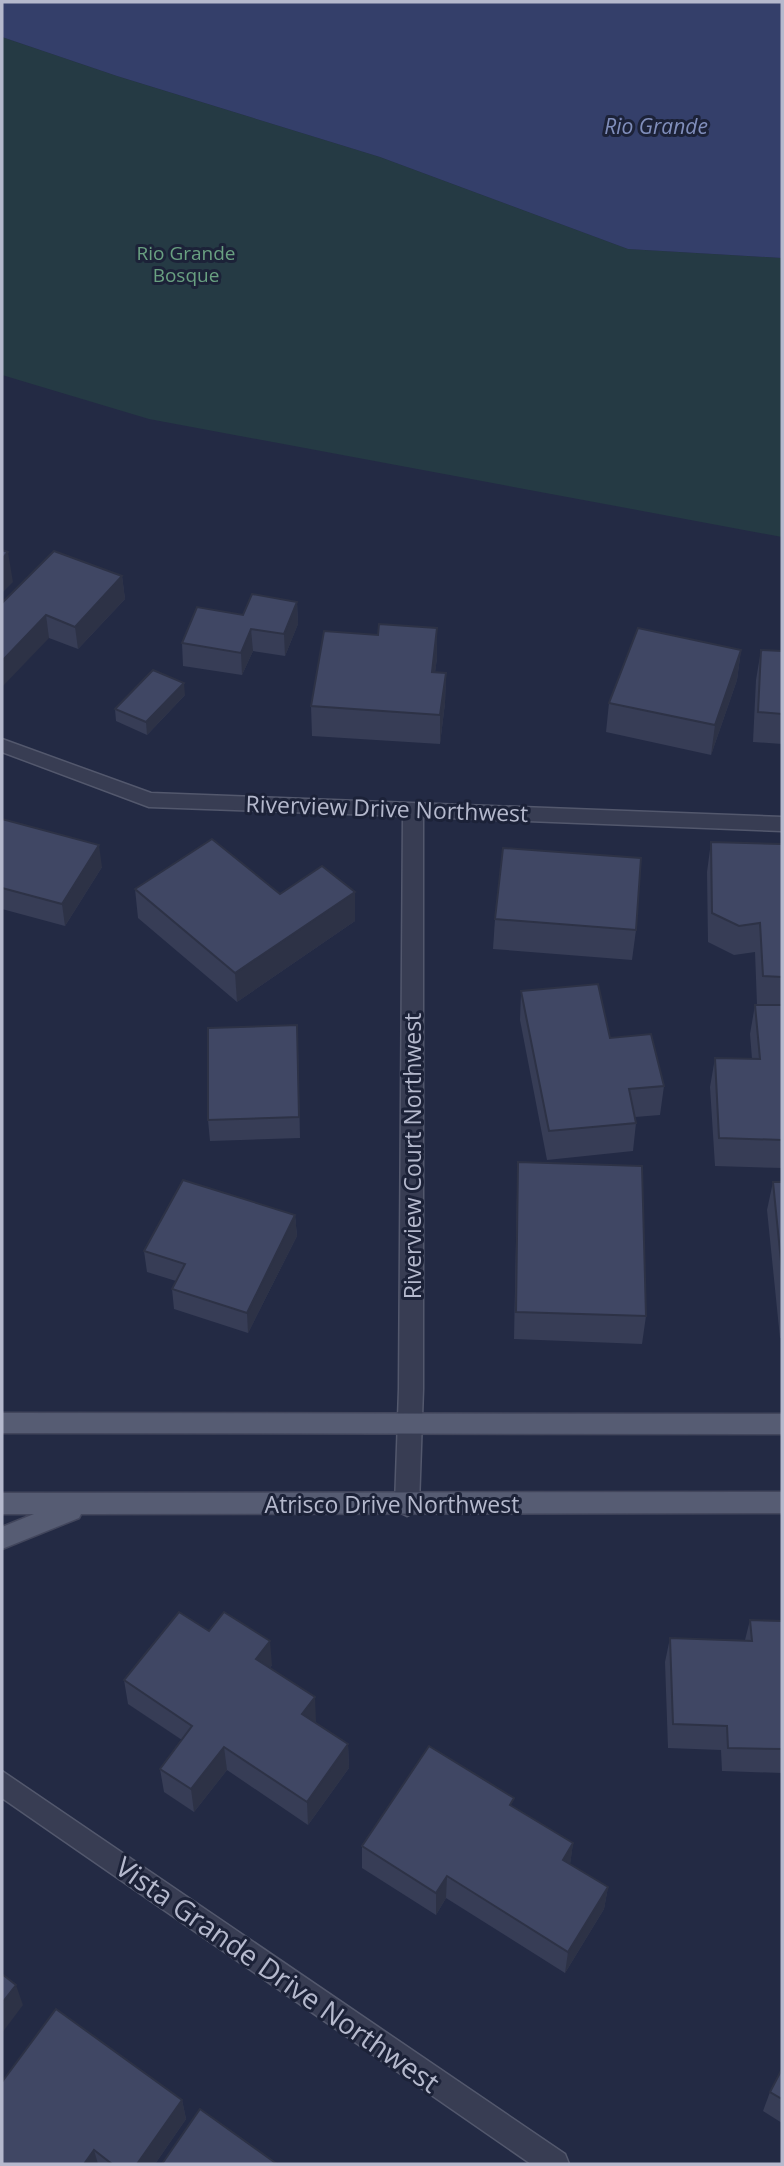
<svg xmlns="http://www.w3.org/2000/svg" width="784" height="2166" font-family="'Open Sans',sans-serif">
<rect width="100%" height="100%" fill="#232a44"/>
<!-- green -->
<path fill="#253a44" d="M 2,37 L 117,76 L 380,157 L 628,249 L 782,258 L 782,537 L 149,419 L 2,375 Z"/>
<!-- water -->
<path fill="#343f6a" d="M 2,2 L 782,2 L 782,258 L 628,249 L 380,157 L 117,76 L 2,37 Z"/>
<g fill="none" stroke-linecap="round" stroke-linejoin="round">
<!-- minor casing -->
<g stroke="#53586d" stroke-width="3">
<g id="minor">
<path d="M 2,739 L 151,793 L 782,817 L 782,831 L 423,817 L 423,1389 L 419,1505 L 415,1512 L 407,1516 L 399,1512 L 395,1505 L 399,1389 L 403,816 L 149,807 L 2,752 Z"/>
<path d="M 2,1771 L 565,2154 L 569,2164 L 531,2164 L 2,1798 Z"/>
</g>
</g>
<!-- major casing -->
<g stroke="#42465c" stroke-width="3">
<g id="major">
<path d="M 2,1413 L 782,1414 L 782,1434 L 2,1433 Z"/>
<path d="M 2,1493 L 782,1492 L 782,1513 L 81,1514 L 79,1518 L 2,1549 L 2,1527 L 34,1514 L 2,1514 Z"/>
</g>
</g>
<!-- minor -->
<use href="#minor" fill="#383d53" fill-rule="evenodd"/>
<!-- major -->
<use href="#major" fill="#565c73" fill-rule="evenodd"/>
</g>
<!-- wall -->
<g fill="#373d56">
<path d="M 122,576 L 125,599 L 78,649 L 49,638 L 2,603 Z"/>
<path d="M 297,602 L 298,624 L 285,656 L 253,651 L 242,675 L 183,666 L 182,643 L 243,615 Z"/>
<path d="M 437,628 L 437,658 L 435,672 L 446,673 L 445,703 L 440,744 L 312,736 L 311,706 L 378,635 Z"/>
<path d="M 741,650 L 737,680 L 711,755 L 606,732 L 609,703 Z"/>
<path d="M 761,650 L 782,651 L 782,744 L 753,742 L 756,680 Z"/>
<path d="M 185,695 L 147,735 L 116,721 L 115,709 Z"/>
<path d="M 2,819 L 102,867 L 65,926 L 2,909 Z"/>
<path d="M 711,842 L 782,844 L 782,1168 L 715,1166 L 710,1087 L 715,1058 L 752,1059 L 750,1034 L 755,1005 L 757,1005 L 755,952 L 734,955 L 708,942 L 707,872 Z"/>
<path d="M 135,889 L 280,894 L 355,892 L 355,921 L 237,1002 L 138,918 Z"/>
<path d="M 495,919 L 636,930 L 632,960 L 493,949 Z"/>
<path d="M 521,991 L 610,1038 L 664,1086 L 660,1115 L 635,1117 L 636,1123 L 633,1151 L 547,1160 L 520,1020 Z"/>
<path d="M 298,1047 L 300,1138 L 210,1141 L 208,1120 Z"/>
<path d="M 518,1162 L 646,1316 L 642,1344 L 514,1339 L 517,1191 Z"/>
<path d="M 773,1182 L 782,1182 L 782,1338 L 780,1338 L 767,1210 Z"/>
<path d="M 295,1215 L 297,1236 L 248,1333 L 174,1309 L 172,1289 L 176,1281 L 147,1272 L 144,1251 Z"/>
<path d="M 750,1620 L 782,1621 L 782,1773 L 722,1771 L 721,1750 L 668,1748 L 665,1662 L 670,1638 L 745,1640 Z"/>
<path d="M 209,1631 L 272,1665 L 270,1668 L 316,1721 L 315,1722 L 348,1744 L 349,1768 L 308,1825 L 227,1770 L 194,1812 L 164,1792 L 160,1769 L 182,1740 L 128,1704 L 124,1680 Z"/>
<path d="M 513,1807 L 573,1843 L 570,1864 L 608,1887 L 604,1909 L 565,1973 L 446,1898 L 436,1915 L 362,1868 L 362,1846 Z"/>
<path d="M 782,2069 L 782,2123 L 763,2111 L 770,2092 Z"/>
<path d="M 182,2100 L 186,2119 L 155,2164 L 2,2164 Z"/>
</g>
<!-- shaded-wall -->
<g fill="#2d3246">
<path d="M 8,552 L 13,582 L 2,593 L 2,559 Z"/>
<path d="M 122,576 L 125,599 L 78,649 L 75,627 Z"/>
<path d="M 297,602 L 298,624 L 285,656 L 284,634 Z"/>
<path d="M 46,615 L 49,638 L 2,687 L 2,661 Z"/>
<path d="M 437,628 L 437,658 L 431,702 L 432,672 Z"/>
<path d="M 251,629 L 253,651 L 242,675 L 241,653 Z"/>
<path d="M 741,650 L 737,680 L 711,755 L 715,725 Z"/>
<path d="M 446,673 L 445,703 L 440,744 L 440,715 Z"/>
<path d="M 184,683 L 185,695 L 147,735 L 146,722 Z"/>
<path d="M 99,845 L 102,867 L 65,926 L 62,904 Z"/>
<path d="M 355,892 L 355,921 L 237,1002 L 235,973 Z"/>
<path d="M 295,1215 L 297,1236 L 248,1333 L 247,1313 Z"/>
<path d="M 270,1641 L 272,1665 L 258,1683 L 256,1659 Z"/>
<path d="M 315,1697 L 316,1721 L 304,1738 L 302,1714 Z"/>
<path d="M 348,1744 L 349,1768 L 308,1825 L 307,1802 Z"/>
<path d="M 224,1747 L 227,1770 L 194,1812 L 191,1789 Z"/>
<path d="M 573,1843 L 570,1865 L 563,1860 Z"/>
<path d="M 447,1876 L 446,1898 L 436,1915 L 436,1893 Z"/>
<path d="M 608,1887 L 604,1909 L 565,1973 L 568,1952 Z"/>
<path d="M 16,1985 L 23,2005 L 2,2033 L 2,2003 Z"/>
<path d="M 182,2100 L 186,2119 L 155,2164 L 137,2164 Z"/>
<path d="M 94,2150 L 98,2164 L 84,2164 Z"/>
</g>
<!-- building -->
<g fill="#404764" stroke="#2d3246" stroke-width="2">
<path d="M 2,550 L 8,552 L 2,559 Z"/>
<path d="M 54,551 L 122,576 L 75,627 L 46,615 L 2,661 L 2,603 Z"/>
<path d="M 252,594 L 297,602 L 284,634 L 251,629 L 241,653 L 182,643 L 197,607 L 243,615 Z"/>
<path d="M 379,624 L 437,628 L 432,672 L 446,673 L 440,715 L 311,706 L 324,631 L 378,635 Z"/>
<path d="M 638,628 L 741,650 L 715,725 L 609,703 Z"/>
<path d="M 761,650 L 782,651 L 782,714 L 758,712 Z"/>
<path d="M 153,670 L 184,683 L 146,722 L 115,709 Z"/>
<path d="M 2,819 L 99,845 L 62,904 L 2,888 Z"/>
<path d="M 212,839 L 280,894 L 322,866 L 355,892 L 235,973 L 135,889 Z"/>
<path d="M 711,842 L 782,844 L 782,977 L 763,976 L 760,923 L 739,926 L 712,913 Z"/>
<path d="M 503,848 L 641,858 L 636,930 L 495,919 Z"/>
<path d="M 598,984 L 610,1038 L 651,1034 L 664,1086 L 629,1089 L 636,1123 L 549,1131 L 521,991 Z"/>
<path d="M 755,1005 L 782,1005 L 782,1140 L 719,1138 L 715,1058 L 760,1059 Z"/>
<path d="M 297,1025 L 299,1117 L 208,1120 L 208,1028 Z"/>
<path d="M 518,1162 L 642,1166 L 646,1316 L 516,1312 Z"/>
<path d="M 183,1180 L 295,1215 L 247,1313 L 172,1289 L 185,1264 L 144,1251 Z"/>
<path d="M 773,1182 L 782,1182 L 782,1271 Z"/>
<path d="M 179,1612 L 209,1631 L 224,1612 L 270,1641 L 256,1659 L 315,1697 L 302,1714 L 348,1744 L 307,1802 L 224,1747 L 191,1789 L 160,1769 L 192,1726 L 124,1680 Z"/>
<path d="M 750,1620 L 782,1621 L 782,1749 L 728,1748 L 727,1726 L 673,1724 L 670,1638 L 752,1641 Z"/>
<path d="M 429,1746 L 514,1798 L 510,1805 L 573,1843 L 563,1860 L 608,1887 L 568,1952 L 447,1876 L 436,1893 L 362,1846 Z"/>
<path d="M 2,1974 L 16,1985 L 2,2003 Z"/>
<path d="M 56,2009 L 182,2100 L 137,2164 L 112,2164 L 94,2150 L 84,2164 L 2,2164 L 2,2082 Z"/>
<path d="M 782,2069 L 782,2099 L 770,2092 Z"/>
<path d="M 200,2109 L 277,2164 L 162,2164 Z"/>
</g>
<g text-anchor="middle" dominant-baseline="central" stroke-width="6" stroke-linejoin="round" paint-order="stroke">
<!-- far-park labels -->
<g font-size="19" fill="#69a081" stroke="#1c2238">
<text x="186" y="253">Rio Grande<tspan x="186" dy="22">Bosque</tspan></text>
</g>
<!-- far-water labels -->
<g font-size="21" font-style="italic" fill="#808ebb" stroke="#1c2238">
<text x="656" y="126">Rio Grande</text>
</g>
<!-- street labels -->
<g font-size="23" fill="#b5b9cd" stroke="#1c2238">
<text transform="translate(387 808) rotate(2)">Riverview Drive Northwest</text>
<text transform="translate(412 1156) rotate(-90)">Riverview Court Northwest</text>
<text x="392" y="1504">Atrisco Drive Northwest</text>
</g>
<!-- near-street labels -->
<g font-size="28" fill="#b5b9cd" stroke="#1c2238">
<text transform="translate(278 1974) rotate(35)">Vista Grande Drive Northwest</text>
</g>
</g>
<!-- border -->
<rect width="784" height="2166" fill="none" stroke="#b5b9cd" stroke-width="7"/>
</svg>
